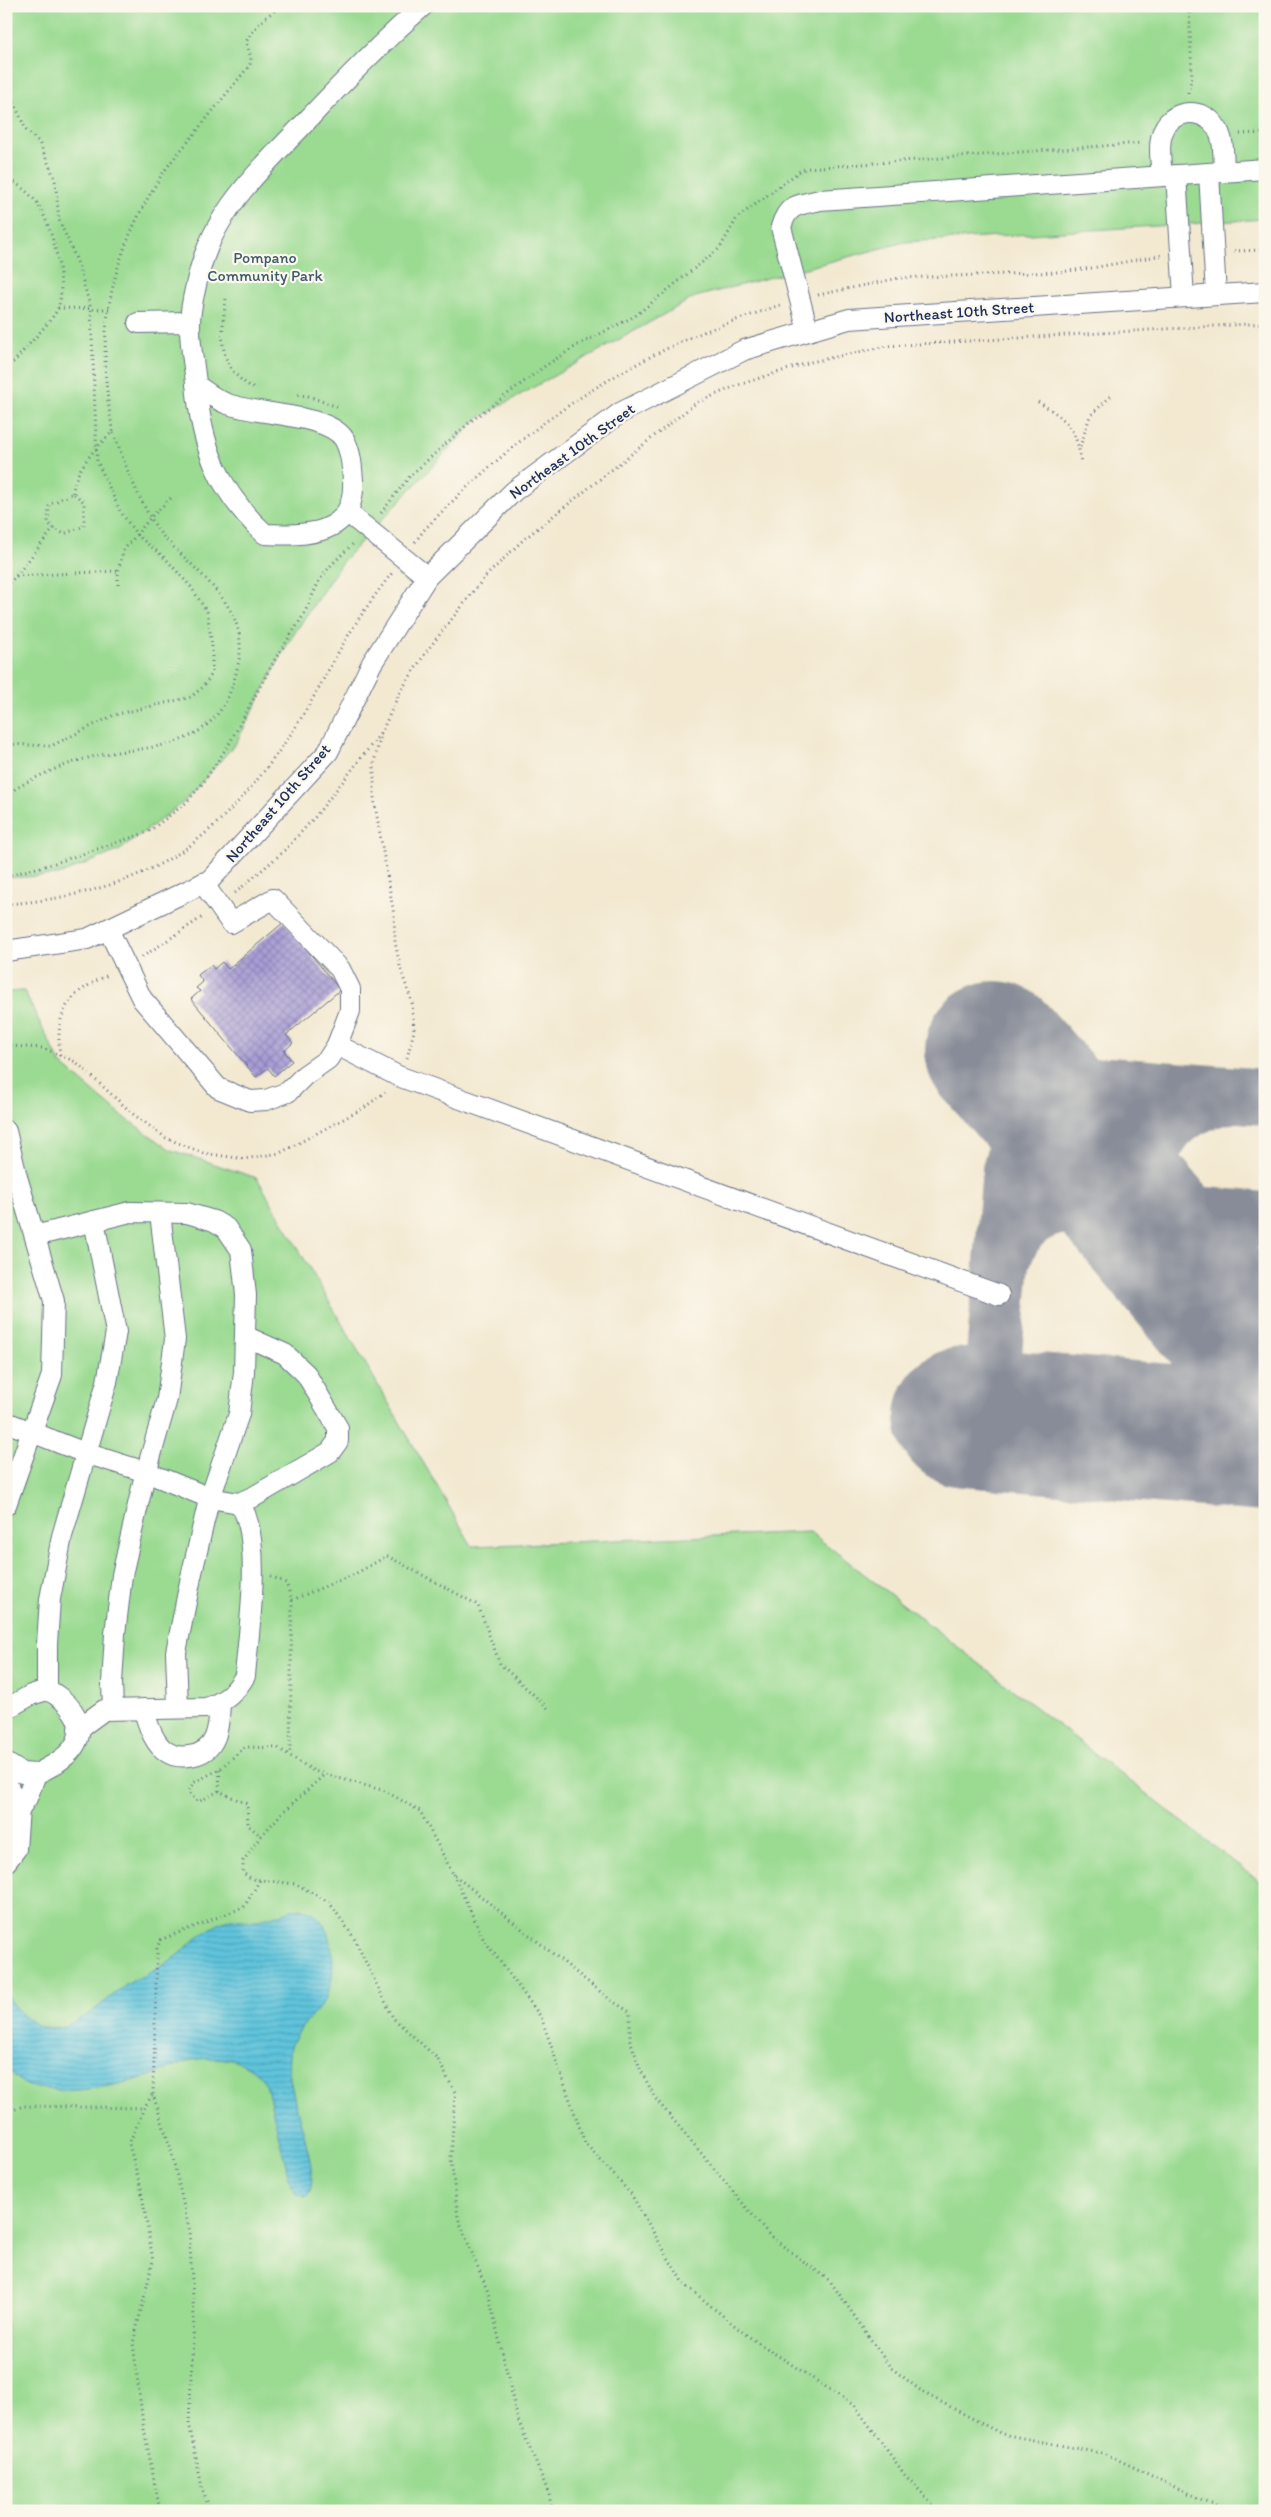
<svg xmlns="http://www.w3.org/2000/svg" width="1271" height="2517" font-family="Itim,sans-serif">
<defs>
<pattern id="water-rules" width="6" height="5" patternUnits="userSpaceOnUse" patternTransform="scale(1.25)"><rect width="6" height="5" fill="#5fc4dc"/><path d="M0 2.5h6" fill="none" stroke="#4ea0b6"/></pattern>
<pattern id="building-cross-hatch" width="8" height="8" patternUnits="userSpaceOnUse" patternTransform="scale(1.25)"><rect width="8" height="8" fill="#a89dd5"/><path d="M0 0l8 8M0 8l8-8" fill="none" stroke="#8880b0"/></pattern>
</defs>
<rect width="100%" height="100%" fill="#fbf7ec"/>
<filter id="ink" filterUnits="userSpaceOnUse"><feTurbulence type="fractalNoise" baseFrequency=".02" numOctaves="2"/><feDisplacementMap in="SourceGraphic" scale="10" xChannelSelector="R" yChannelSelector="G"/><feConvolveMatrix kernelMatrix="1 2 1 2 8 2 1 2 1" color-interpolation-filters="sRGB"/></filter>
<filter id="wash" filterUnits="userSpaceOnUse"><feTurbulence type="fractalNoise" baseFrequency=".0096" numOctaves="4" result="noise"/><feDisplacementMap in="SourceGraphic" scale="20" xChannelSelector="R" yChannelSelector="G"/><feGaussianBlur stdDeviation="1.12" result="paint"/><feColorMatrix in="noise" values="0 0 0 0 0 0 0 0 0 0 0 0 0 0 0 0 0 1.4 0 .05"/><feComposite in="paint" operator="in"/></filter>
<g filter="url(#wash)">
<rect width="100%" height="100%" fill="#f3e9d1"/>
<!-- green -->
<g fill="#9ada91" stroke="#5a8478">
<path d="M 6,6 L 1265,6 L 1265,219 L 905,242 L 695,297 L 477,419 L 342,562 L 288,643 L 236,743 L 184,802 L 120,850 L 58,875 L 6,878 Z"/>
<path d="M 24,991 L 60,1063 L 122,1116 L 171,1150 L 257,1178 L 472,1546 L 810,1532 L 1265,1886 L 1265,2511 L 6,2511 L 6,992 Z"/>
</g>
<!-- water -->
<path fill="url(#water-rules)" stroke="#3d7a9d" d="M 301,1908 C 305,1910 311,1911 315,1914 C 334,1931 337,1970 328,1993 C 317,2018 293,2026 289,2057 C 284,2092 327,2177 306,2197 L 296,2194 L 291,2186 L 266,2084 C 249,2058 217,2054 188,2061 C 174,2065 160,2073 146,2077 C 114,2086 81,2093 48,2089 C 40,2088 30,2088 23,2083 C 17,2079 11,2072 6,2067 L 6,1995 C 13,2003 20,2014 29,2020 C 62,2044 98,2006 122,1988 C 135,1978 152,1973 165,1964 C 185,1952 200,1931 223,1922 C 234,1917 246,1922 257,1920 C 272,1918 285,1911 301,1908 Z"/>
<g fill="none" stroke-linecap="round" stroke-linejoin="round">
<!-- taxiway -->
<g stroke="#878c98" stroke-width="56">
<path d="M 1135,1210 C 1149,1145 1163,1107 1234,1095"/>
<path d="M 1002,1262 C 1015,1223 1033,1210 1073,1204 L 1265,1220"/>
<path d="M 1057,1424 C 1023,1415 997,1391 994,1355 L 1010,1170 C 1023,1112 1051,1090 1109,1085 L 1265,1097"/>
</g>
<!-- runway -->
<g stroke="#878c98" stroke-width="140">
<path d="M 995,1051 L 1135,1210 L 1265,1367"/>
<path d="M 965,1417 L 1265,1442"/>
</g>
</g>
<g id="blocks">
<!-- building -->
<path fill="url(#building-cross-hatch)" d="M 284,922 L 340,990 L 286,1035 L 293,1043 L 284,1051 L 292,1061 L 274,1076 L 268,1068 L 256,1077 L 191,999 L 200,991 L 196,988 L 203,982 L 198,975 L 211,965 L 214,969 L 222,962 L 228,969 Z"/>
</g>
</g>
<g filter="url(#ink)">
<use href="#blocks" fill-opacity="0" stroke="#677086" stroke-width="1"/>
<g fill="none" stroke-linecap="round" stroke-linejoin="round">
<!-- minor casing -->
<g stroke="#677086" stroke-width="22">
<g id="minor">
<path d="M 1209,173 L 1216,295"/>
<path d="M 1176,175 L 1184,297"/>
<path d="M 1162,176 C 1161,163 1158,147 1162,134 C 1169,109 1203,106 1216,127 C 1225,139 1223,157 1224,172"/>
<path d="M 138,323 L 190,322"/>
<path d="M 808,331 L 781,227 C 788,203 799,205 820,200 L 1265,169"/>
<path d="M 196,385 C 205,391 215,399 225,403 C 253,415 328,413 344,439 C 351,451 352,467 353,480 C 356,536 306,536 265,534 C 218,491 201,445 196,383 C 194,363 189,342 190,323 C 190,306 200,265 207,249 C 224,204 266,163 299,129 C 339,86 379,44 423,6"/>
<path d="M 348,513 L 427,577"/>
<path d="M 108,929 L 142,999 L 218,1088 L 250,1101 L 266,1100 L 288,1092 L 305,1075 L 328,1059 L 337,1045 L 350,1011 L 350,989 L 340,969 L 273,899 L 231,923 L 203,883"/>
<path d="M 6,951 L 87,939 L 210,880 L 328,752 L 372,663 L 427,577 L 514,491 L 620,413 L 744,350 L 849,319 L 1265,292"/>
<path d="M 337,1045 L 398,1076 L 999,1295"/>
<path d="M 6,1131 L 17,1177 L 54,1301 L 52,1375 L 6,1505"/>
<path d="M 35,1236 L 130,1212 L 187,1213 L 214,1221 L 226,1228 L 241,1250 L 246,1295 L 244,1372 L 239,1414 L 208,1504 L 191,1577 L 176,1652 L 178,1708"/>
<path d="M 6,1422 L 85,1453 L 146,1472 L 210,1498 L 239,1503 L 255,1496 L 330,1452 L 338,1441 L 338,1428 L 306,1374 L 285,1354 L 245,1336"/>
<path d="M 47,1690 L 47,1644 L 50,1599 L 62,1536 L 107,1382 L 116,1332 L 94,1221"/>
<path d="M 6,1709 L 31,1695 L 47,1690 C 65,1698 88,1721 76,1743 C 69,1757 49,1768 36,1774 L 22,1773 L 6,1763"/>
<path d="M 113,1709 L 112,1683 L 115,1634 L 122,1575 L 143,1483 L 167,1399 L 175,1339 L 160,1213"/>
<path d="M 143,1709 C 148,1723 153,1744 167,1752 C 174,1757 181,1757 189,1756 C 218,1753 219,1726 220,1703"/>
<path d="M 78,1729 L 104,1710 L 206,1708 C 225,1702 235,1693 245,1676 C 248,1636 264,1535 239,1503"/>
<path d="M 6,1782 L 19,1809 L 16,1849 L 6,1862"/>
<path d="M 19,1809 L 27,1798 L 36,1774"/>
</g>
</g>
<!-- path -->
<g stroke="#677086" stroke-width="3" stroke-dasharray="1 4" stroke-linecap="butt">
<path d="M 1138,8 L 1180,6"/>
<path d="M 6,84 L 26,130 L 39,142 L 55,179 L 59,220 L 77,261 L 91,309 L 97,461 L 120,511 L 137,535 L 166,559 L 191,587 L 207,612 L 212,645 L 212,674 L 203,687 L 191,697 L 114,715 L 51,746 L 6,744"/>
<path d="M 1188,93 L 1192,76 L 1189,6"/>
<path d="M 1240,134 L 1265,133"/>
<path d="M 6,177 C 18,184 34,196 40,208 C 53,230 67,284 58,308 C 54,319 23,350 14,362 L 6,366"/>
<path d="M 1234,251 L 1265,250"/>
<path d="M 818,295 L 899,278 L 1059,272 L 1092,268 L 1163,255"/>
<path d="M 226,299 C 221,336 216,367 253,388"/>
<path d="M 58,308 L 109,309"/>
<path d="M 298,395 L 308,396 L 340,408"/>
<path d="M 1038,402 C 1066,418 1078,430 1081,464"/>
<path d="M 1080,447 L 1090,416 L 1111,396"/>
<path d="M 73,493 C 74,469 97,447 113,431 C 94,335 109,258 161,176 C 170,162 182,149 192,137 C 211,113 230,89 250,65 L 251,58 L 246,42 C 255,26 265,17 281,6"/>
<path d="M 381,513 L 410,476 L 470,422 L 545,366 L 578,345 L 635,316 L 720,248 L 737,218 L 800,171 L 808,168 L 1142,143"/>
<path d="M 415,542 L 424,530 C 506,445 586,384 694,336 C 722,324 752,315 780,305"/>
<path d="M 16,576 L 54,528 L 64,534 L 84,526 L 84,502 L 73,493 L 49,505 L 48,523 L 54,528"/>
<path d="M 118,585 L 118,571 L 123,551 L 151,517 L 172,497"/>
<path d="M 6,587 L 16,576 L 118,571"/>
<path d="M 6,795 C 33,776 77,758 111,753 C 137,749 163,748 188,737 C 212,726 227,706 234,681 C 237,669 241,656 240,644 C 240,609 207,580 184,557 C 175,548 165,540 158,530 C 138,499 125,465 113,431"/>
<path d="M 6,876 L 52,864 L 148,832 L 186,803 L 203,783 L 229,744 L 274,661 L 303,616 L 320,579 L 332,564 L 354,543"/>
<path d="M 235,893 L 283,852 L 315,817 L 380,734"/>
<path d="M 6,904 C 71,900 146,881 197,840 C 236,809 269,768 296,726 C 314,699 328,669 345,641 C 359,617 375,595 392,573"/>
<path d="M 142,957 L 204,916"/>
<path d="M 6,1046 L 43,1048 L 76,1062 L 133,1114 L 166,1138 L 203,1153 L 244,1159 L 280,1153 L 364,1108 L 385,1092"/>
<path d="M 60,1055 C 55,1010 68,994 108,975"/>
<path d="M 407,1058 L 414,1031 L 412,1002 L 401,971 L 395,942 L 394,915 L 374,799 L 374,762 L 382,731 L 400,692 L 426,652 L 484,578 L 523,540 L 696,403 L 738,385 L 811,362 L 887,346 L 1265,323"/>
<path d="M 271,1576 L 286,1583 L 292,1600 L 290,1754"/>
<path d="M 292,1600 L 355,1574 L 387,1556 L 478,1605 L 500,1664 L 549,1709"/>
<path d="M 220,1770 L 219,1791 L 247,1804 L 248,1825 L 261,1836 L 282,1813 L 325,1774"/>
<path d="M 219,1791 L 198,1802 L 188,1792 L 193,1783 L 220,1769 L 245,1747 L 278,1748 L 314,1771 L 385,1791 L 420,1811 L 453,1874 L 612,2001 L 630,2012 L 630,2040 L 641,2071 L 656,2099 L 771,2237 L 830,2281 L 890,2367 L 924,2393 L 1002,2434 L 1106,2454 L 1200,2499 L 1231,2511"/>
<path d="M 261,1836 L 243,1861 L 243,1873 L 252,1879 L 296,1884 L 329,1902 L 354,1938 L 393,2018 L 437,2058 L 455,2092 L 451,2158 L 458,2218 L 488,2292 L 518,2420 L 549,2494 L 552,2511"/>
<path d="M 453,1874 L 484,1940 L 541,2017 L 585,2143 L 631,2194 L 683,2283 L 745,2334 L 855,2406 L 905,2475 L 939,2511"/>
<path d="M 152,2095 L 144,2108 L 129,2144 L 141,2189 L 153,2261 L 133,2343 L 143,2424 L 160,2511"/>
<path d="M 6,2113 L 23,2106 L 144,2108"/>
<path d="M 211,2511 L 203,2492 L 189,2423 L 194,2316 L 189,2229 L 170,2146 L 153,2095 L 157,1949 L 160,1940 L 244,1907 L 260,1880"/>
</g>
<!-- minor -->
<use href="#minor" stroke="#fff" stroke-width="20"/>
</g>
</g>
<g text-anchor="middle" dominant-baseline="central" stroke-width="4.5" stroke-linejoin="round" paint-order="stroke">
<!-- park labels -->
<g font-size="16" fill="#3b5a6b" stroke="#fbf7ec">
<text x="265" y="257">Pompano<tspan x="265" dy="18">Community Park</tspan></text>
</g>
<!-- street labels -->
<g font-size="16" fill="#1b2f5e" stroke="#fbf7ec">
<text transform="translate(959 312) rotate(-4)">Northeast 10th Street</text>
<text transform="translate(572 451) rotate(-36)">Northeast 10th Street</text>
<text transform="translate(278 803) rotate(-49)">Northeast 10th Street</text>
</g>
</g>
<!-- margin -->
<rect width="1271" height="2517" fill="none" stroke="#fbf7ec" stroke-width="25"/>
</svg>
